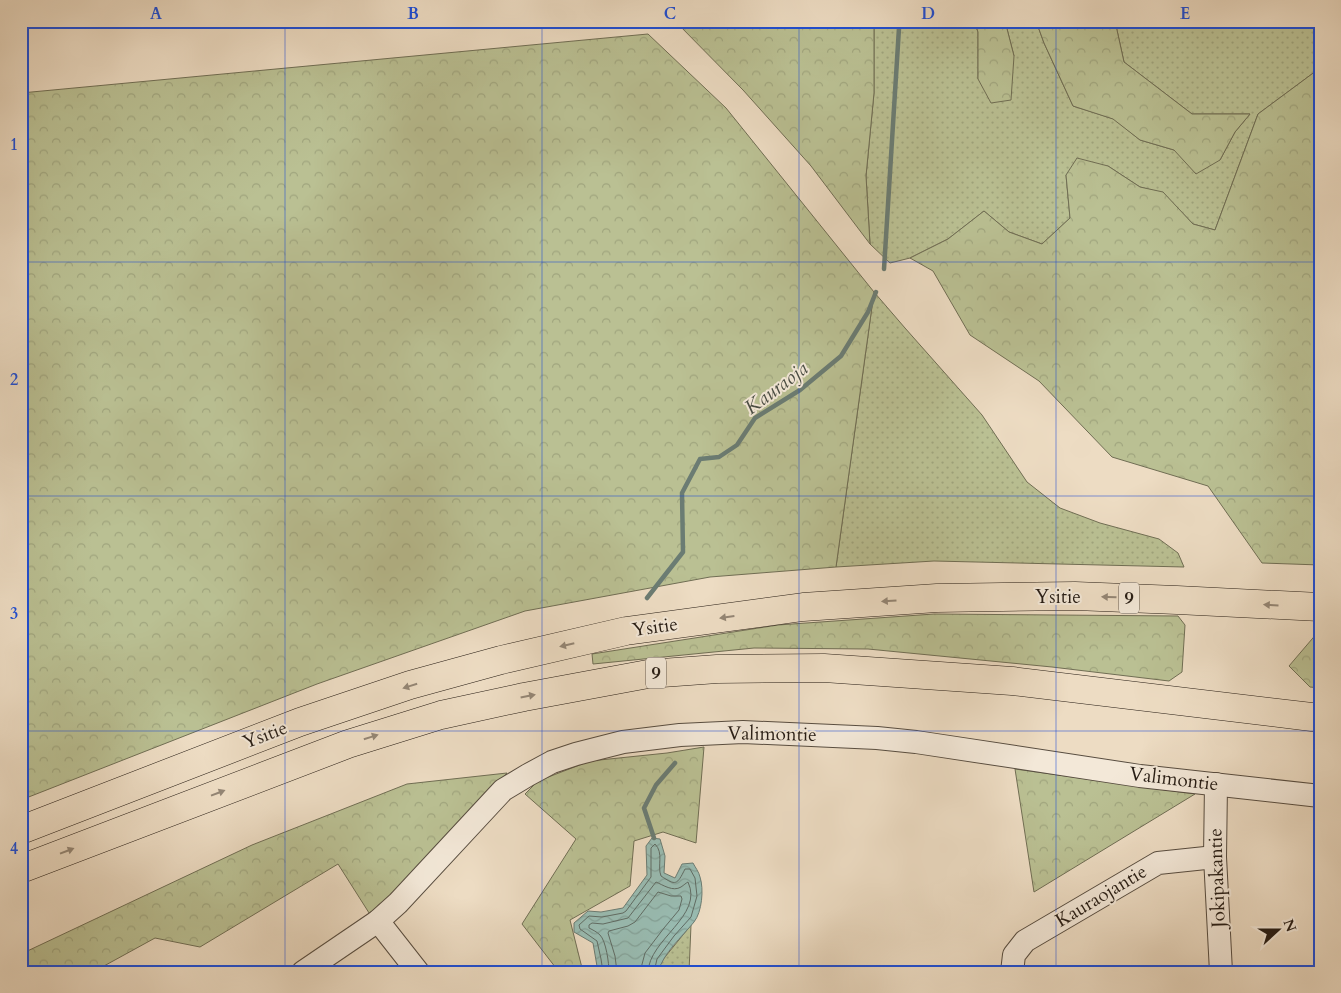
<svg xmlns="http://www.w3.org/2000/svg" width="1341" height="993" font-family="Cardo,serif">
<defs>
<pattern id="grass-dots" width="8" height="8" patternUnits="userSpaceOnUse" patternTransform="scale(1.25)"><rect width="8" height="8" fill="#bac093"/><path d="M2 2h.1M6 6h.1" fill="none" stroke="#a0a57e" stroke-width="1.8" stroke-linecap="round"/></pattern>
<pattern id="forest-crowns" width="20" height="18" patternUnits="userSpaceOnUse" patternTransform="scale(1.25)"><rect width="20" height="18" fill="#bac093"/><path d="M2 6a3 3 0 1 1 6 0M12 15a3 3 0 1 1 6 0" fill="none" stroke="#a0a57e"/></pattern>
<pattern id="water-waves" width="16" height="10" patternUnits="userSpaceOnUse" patternTransform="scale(1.25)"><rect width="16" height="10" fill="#99bcb2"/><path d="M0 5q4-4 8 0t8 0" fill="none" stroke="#84a198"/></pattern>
</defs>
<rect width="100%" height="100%" fill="#eddcc3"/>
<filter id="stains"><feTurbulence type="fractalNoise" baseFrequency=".004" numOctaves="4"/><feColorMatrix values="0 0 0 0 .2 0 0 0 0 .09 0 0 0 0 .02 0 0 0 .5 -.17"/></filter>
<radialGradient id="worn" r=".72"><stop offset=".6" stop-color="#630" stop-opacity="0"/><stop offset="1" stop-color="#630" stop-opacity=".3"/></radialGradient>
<!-- grass -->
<g fill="url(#grass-dots)" stroke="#706e54">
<path d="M 874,21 L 974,21 L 978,32 L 978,79 L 1014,56 L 1005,21 L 1036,21 L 1044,43 L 1073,106 L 1114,119 L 1140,140 L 1174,150 L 1220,160 L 1235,132 L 1250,114 L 1192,114 L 1124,62 L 1115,21 L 1320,21 L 1320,68 L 1258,114 L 1215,230 L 1193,224 L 1163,193 L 1140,187 L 1108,166 L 1066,175 L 1070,218 L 1042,244 L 1009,232 L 984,211 L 948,239 L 910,258 L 890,263 L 870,244 L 866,176 L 874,93 Z"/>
<path d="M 874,292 L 905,328 L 982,415 L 1027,482 L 1060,508 L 1100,523 L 1159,539 L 1178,553 L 1184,567 L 934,561 L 836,567 Z"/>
<path d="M 691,925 L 689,972 L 658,972 L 661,962 Z"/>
</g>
<!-- forest -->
<g fill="url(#forest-crowns)" stroke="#706e54">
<path d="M 675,21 L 874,21 L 874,93 L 866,176 L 870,244 L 811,166 L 743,90 Z"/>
<path d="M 974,21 L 1005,21 L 1014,56 L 1011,100 L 991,103 L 978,79 L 978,32 Z"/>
<path d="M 1036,21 L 1115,21 L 1124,62 L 1192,114 L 1250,114 L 1235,132 L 1220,160 L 1196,174 L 1174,150 L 1140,140 L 1113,119 L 1073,106 L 1044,43 Z"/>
<path d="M 648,34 L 726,108 L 874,292 L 836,567 L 710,577 L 525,611 L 317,684 L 21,800 L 21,93 Z"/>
<path d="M 1320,68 L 1320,565 L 1262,563 L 1208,486 L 1112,457 L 1039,381 L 970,335 L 933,271 L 910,258 L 948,239 L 984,211 L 1009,232 L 1042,244 L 1070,218 L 1066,175 L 1077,158 L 1108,166 L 1140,187 L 1163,192 L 1193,224 L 1215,230 L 1258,114 Z"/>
<path d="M 934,614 L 1178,616 L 1185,625 L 1182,672 L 1169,681 L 1052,667 L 868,649 L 754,648 L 593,664 L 592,654 L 778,625 Z"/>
<path d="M 1318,632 L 1320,632 L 1320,688 L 1310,687 L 1289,666 Z"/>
<path d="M 704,747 L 696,843 L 663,832 L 634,841 L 630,886 L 570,920 L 583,972 L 559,972 L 522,924 L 576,839 L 525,794 L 538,781 L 590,761 L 667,753 Z"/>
<path d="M 1015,769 L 1195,794 L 1034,892 Z"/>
<path d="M 507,773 L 371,916 L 338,864 L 200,947 L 155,938 L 93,972 L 21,972 L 21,954 L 252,845 L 407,784 Z"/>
</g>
<!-- water -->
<path fill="url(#water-waves)" stroke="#6b7c73" d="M 652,838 L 660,839 L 665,856 L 664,873 L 675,878 L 682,864 L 693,863 C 695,867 699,872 700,877 C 704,889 702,912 694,922 C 681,938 664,952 658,972 L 598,972 L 593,943 L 574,932 L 574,923 L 588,911 L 601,912 L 623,908 L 647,875 L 646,846 Z"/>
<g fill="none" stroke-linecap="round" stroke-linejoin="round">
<!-- shore -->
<g stroke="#606c64" stroke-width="1">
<path d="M 603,972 L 601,959 L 597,941 L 580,929 L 579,925 L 589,916 L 602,917 L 623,913 L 626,911 L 651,877 L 651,848 L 655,844 C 664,853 657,866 661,876 C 676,886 677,885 685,869 L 690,869 L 695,878 L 697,896 L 691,917 L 674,936 L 657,959 L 654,972"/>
<path d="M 609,972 C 609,963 606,941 600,935 C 597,932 593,930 589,928 L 589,925 L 592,923 L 603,924 L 628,918 L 656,882 C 663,885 673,892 681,887 C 684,885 686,883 688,882 C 704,916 649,939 648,972"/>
<path d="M 617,972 L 615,956 L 608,933 L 609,931 L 628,926 L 635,922 L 658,892 L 671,896 L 681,896 L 682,899 L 679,910 L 664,928 L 645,953 L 640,972"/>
</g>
<!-- stream -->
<g stroke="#6b7c73" stroke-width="4.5">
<path d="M 884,269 L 899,28 L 900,21"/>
<path d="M 647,598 L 683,552 L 682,493 L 700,459 L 719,457 L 737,445 L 755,418 L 800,390 L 841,356 L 868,312 L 876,292"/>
<path d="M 654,838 L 644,808 L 656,785 L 675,763"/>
</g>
<!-- minor casing -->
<g stroke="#584d40" stroke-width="24">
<g id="minor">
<path d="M 1216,784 L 1215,857 L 1221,972"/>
<path d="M 378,921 L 418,972"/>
<path d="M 303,972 L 378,921 L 398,903 L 503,790 L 528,775 L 552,762 L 576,754 L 623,742 L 680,735 L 743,732 L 877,738 L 916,742 L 1140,776 L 1320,796"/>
<path d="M 1012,972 L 1014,955 L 1025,941 L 1158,863 L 1215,857"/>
</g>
</g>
<!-- highway casing -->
<g stroke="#271d15" stroke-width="29">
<g id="highway">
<path d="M 21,830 L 300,722 L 410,685 L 501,660 L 626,631 L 803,607 L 937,598 L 1075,596 L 1177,600 L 1320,607"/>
<path d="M 21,869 L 348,744 L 441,715 L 524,697 L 648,674 L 717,669 L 824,668 L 1012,681 L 1320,718"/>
</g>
</g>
<!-- minor -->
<use href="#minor" stroke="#f3e8d8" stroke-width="22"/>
<!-- highway -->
<use href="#highway" stroke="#eddcc3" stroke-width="28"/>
</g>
<!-- one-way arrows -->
<defs><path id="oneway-solid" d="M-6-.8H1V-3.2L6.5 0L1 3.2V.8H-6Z" transform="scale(1.25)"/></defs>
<g fill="#948675">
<use href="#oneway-solid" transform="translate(1109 597) rotate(-178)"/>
<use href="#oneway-solid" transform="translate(889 601) rotate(176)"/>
<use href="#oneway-solid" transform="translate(1271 605) rotate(-177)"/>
<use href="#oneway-solid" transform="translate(727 617) rotate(172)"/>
<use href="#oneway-solid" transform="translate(567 645) rotate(167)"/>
<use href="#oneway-solid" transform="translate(410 686) rotate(163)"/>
<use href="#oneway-solid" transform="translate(528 696) rotate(-11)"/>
<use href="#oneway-solid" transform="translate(371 737) rotate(-17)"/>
<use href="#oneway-solid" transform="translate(218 793) rotate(-21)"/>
<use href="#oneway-solid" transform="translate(67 851) rotate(-21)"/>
</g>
<!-- grid -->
<path fill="none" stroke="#1d4ed8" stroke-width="1" stroke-opacity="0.55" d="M 285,21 L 285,972M 542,21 L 542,972M 799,21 L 799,972M 1056,21 L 1056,972M 21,262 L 1320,262M 21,496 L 1320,496M 21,731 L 1320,731"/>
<g text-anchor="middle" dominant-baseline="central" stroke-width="4" stroke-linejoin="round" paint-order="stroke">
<!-- shield labels -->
<g fill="#f3e8d8" stroke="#645a50" stroke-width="1">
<rect x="1119" y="582.5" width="20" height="31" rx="4"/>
<rect x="646" y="657.5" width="20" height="31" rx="4"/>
</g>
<g font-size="18" font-weight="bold" fill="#271d15">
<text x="1129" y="598">9</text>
<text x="656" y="673">9</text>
</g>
<!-- street labels -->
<g font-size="19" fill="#271d15" stroke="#f3e8d8">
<text x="1058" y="597">Ysitie</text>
<text transform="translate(655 627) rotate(-8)">Ysitie</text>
<text transform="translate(772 734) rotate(1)">Valimontie</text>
<text transform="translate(265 735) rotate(-21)">Ysitie</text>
<text transform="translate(1174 779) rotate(7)">Valimontie</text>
<text transform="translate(1217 878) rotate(-92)">Jokipakantie</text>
<text transform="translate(1101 896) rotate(-31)">Kauraojantie</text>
</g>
<!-- water labels -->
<g font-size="20" font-style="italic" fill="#494d44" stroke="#f3e8d8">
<text transform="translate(776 388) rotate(-37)">Kauraoja</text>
</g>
</g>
<!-- margin -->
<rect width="1341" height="993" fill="none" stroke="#eddcc3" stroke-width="55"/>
<!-- north arrow -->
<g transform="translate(1278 930) rotate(69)" stroke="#f3e8d8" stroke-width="4" paint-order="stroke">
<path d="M0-4L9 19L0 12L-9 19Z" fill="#271d15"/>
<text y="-8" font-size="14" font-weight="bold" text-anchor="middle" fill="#271d15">N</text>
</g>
<rect x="28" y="28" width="1286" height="938" fill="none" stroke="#1d4ed8" stroke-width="2"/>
<g font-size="16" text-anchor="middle" font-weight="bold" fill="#1d4ed8">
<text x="156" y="19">A</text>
<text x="413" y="19">B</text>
<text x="670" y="19">C</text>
<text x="928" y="19">D</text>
<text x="1185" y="19">E</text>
<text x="14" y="150">1</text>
<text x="14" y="385">2</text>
<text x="14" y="619">3</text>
<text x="14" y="854">4</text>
</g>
<rect width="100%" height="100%" filter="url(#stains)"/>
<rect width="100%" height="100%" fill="url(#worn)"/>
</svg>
